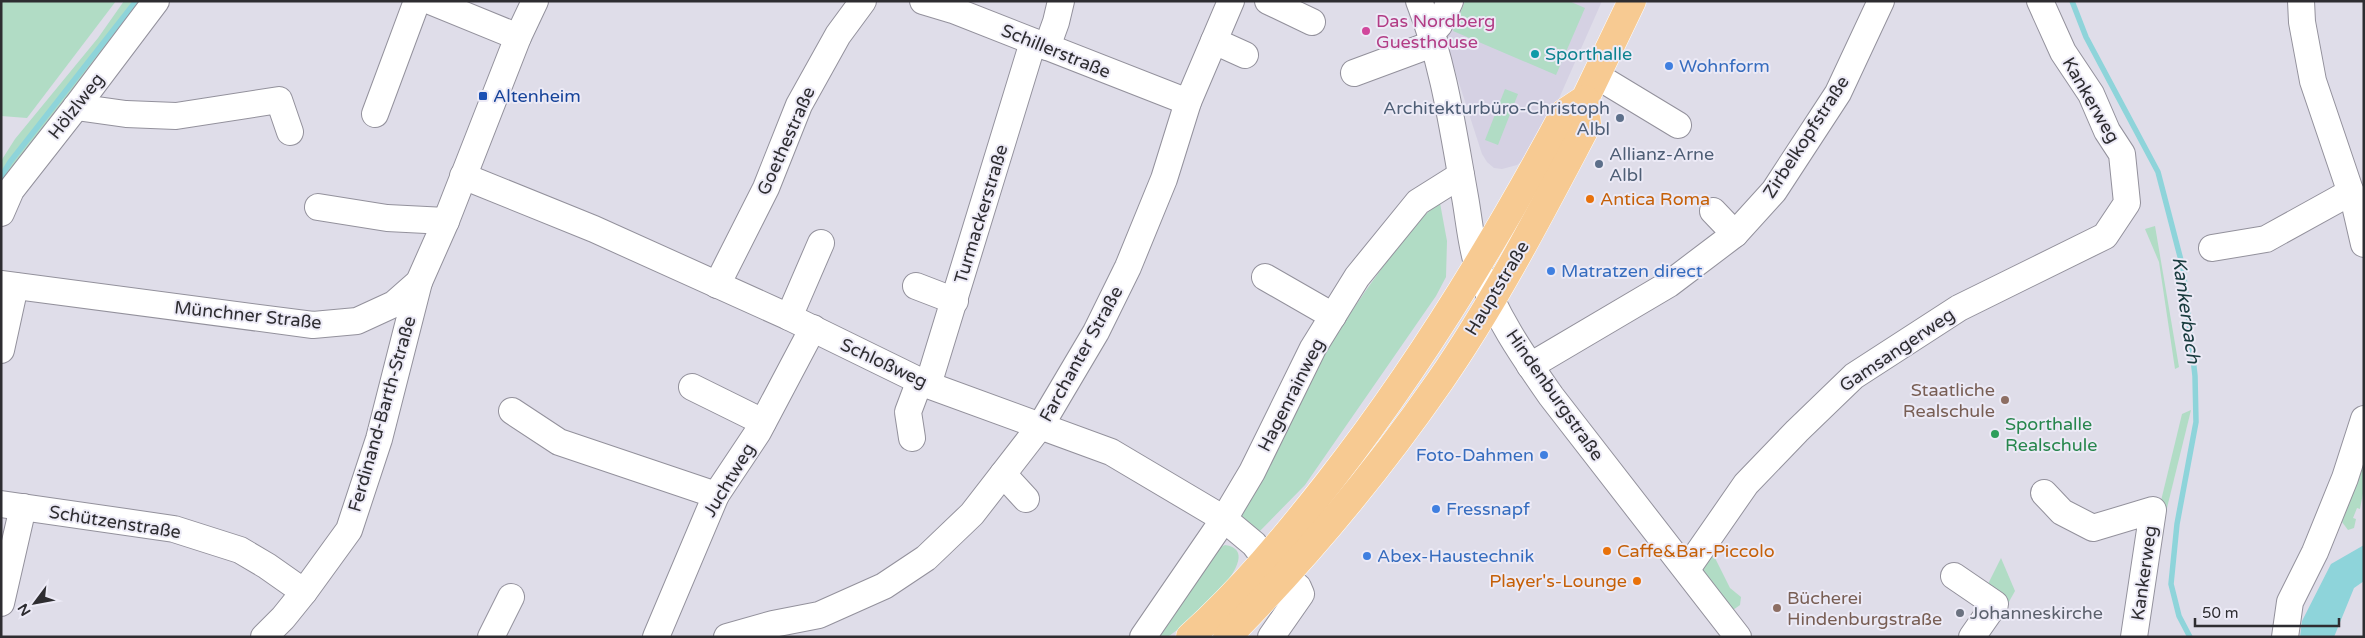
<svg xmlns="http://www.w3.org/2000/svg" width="2365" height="638" font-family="'Varela Round',sans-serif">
<rect width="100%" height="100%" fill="#dfdde9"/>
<!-- built -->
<path fill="#d5d1e3" d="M 1427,1 L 1602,1 L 1542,137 L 1527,157 L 1517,165 L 1502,169 L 1494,168 L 1487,162 L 1482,154 L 1450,55 Z"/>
<!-- green -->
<g fill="#b1dcc5">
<path d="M 1,1 L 116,1 L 27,118 L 1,116 Z"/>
<path d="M 124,1 L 145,1 L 1,187 L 1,161 L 15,139 L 98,38 Z"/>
<path d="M 1465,1 L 1569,1 L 1585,8 L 1556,75 L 1453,31 Z"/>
<path d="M 1505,89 L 1518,94 L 1498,145 L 1485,140 Z"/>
<path d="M 1440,203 L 1447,241 L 1446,277 L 1436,296 L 1305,485 L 1256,535 L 1230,517 C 1279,433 1324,346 1382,268 C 1399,245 1416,219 1440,203 Z"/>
<path d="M 2155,226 L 2179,367 L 2175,369 L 2159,262 L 2145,229 Z"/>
<path d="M 2191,410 L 2166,512 L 2159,509 L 2182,414 Z"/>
<path d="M 2364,443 L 2364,488 L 2360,509 L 2357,508 L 2353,518 L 2356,519 L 2354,528 L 2348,530 L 2342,522 L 2361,469 Z"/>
<path d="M 1225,545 C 1272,552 1184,627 1169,636 C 1165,638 1158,637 1153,637 L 1215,550 Z"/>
<path d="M 1713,554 L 1730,588 L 1741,597 L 1740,605 L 1733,610 L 1700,569 Z"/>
<path d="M 2001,558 L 2015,591 L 1996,625 L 1988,584 Z"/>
</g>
<!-- water -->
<path fill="#8ed4da" d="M 2364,545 L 2364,581 L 2354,588 L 2334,637 L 2300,637 L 2302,621 L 2331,564 Z"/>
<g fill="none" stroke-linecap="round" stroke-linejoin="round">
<!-- stream -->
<g stroke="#8ed4da" stroke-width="5.5">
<path d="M 2072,1 L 2086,37 L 2158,172 L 2183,268 L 2195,376 L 2196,422 L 2177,524 L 2171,584 L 2179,616 L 2190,637"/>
<path d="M 1,177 L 10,162 L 136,1"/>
</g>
<!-- minor casing -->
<g stroke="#93919c" stroke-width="28">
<g id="minor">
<path d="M 430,1 L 518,37"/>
<path d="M 923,1 L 953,10 L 1188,102"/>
<path d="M 1268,1 L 1312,22"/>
<path d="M 1419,1 C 1444,64 1453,131 1465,197 C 1469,219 1471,245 1478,267 C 1494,314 1523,356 1551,396 L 1738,637"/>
<path d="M 2301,1 L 2302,22 L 2313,81 L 2355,205 L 2364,244"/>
<path d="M 1432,33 L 1439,25 L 1450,1"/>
<path d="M 1214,41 L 1245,55"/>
<path d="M 1047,47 L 1056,22 L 1061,1"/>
<path d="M 1354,73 L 1435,43"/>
<path d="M 1597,76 L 1678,125"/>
<path d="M 76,107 L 126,114 L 176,116 L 279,100 L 290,132"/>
<path d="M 375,114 L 417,1"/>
<path d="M 463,176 L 594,229 L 789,317 L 928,385 L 1111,452 L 1224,519 L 1254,544 L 1266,560 L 1285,578 L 1298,587 L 1301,594 L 1271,637"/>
<path d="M 318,207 L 387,218 L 446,221"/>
<path d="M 1713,211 L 1735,234"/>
<path d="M 1,213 L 11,190 L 76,107 L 156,1"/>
<path d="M 2212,248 L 2266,239 L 2351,192"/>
<path d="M 1265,277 L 1333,316"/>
<path d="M 1,284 L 313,325 L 357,321 L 394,304 L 419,282 L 446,221 L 518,37 L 535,1"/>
<path d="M 717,285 L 766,188 L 799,105 L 838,35 L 863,1"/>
<path d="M 916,286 L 955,301"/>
<path d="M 789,317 L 821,243"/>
<path d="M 1,350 L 15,286"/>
<path d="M 1530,366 L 1669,284 L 1735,234 L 1774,191 L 1838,93 L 1881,1"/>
<path d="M 928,385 L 1033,42"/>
<path d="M 692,387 L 763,422"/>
<path d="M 512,411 L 559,442 L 716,495"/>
<path d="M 912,438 L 908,412 L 920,380"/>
<path d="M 1003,474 L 1026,499"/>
<path d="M 2044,493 L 2062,512 L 2093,528 L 2153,510 L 2134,637"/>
<path d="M 1,504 L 174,529 L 240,550 L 267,566 L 304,592"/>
<path d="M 1687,569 L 1746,484 L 1797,431 L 1854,376 L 1959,308 L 2105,236 L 2127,203 L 2122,154 L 2107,131 L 2091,94 L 2063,52 L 2040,1"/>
<path d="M 1954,576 L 1995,604 L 1972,637"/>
<path d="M 1,603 L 23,507"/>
<path d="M 264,637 L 283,618 L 304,592 L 349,530 L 379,439 L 419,282"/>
<path d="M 491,637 L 511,597"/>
<path d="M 656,637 L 716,495 L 758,432 L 813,328"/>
<path d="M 727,637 L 773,624 L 819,615 L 884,586 L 926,558 L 972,514 L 1041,425 L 1096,332 L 1128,267 L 1164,179 L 1188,102 L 1231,1"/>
<path d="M 1143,637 L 1224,519 L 1252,472 L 1313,348 L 1357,277 L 1418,202 L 1461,175"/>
<path d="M 2285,637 L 2290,602 L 2315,552 L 2345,478 L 2364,419"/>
</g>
</g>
<!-- major casing -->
<g stroke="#fff" stroke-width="29">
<g id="major">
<path d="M 1190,637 C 1242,590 1286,537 1329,482 C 1419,367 1495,242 1564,113 L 1585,99 L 1632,1"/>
<path d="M 1227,637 C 1305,558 1377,472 1440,381 C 1496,300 1541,212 1587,125 L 1585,99"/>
</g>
</g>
<!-- minor -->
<use href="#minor" stroke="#fff" stroke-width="26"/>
<!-- major -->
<use href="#major" stroke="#f7ca92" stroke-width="28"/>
</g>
<!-- markers -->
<circle fill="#d1479c" stroke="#eceaf6" stroke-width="2" cx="1366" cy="31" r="5"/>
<circle fill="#0f9aa8" stroke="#eceaf6" stroke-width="2" cx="1535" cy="54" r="5"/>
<g fill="#3f7fe0" stroke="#eceaf6" stroke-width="2">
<circle cx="1669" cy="66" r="5"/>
<circle cx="1551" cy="271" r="5"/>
<circle cx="1544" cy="455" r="5"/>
<circle cx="1436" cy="509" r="5"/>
<circle cx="1367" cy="556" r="5"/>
</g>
<rect fill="#1a4fb4" stroke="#eceaf6" stroke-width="2" x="478" y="91" width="10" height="10" rx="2.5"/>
<g fill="#5c6f8a" stroke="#eceaf6" stroke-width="2">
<circle cx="1620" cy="118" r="5"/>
<circle cx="1599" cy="164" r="5"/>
</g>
<g fill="#e8710a" stroke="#eceaf6" stroke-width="2">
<circle cx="1590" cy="199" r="5"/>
<circle cx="1607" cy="551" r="5"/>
<circle cx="1637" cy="581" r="5"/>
</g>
<g fill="#8d6e63" stroke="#eceaf6" stroke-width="2">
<circle cx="2005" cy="400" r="5"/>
<circle cx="1777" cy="608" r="5"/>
</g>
<circle fill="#2e9e5b" stroke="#eceaf6" stroke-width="2" cx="1995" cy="434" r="5"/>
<circle fill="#6b7280" stroke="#eceaf6" stroke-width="2" cx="1960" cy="613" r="5"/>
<g text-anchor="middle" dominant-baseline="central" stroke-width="4" stroke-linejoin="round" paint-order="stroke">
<!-- hotel labels -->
<g font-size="18" fill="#b23c85" stroke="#eceaf6" text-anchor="start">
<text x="1376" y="21">Das Nordberg<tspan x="1376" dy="21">Guesthouse</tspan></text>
</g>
<!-- street labels -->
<g font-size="18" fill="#2e2d31" stroke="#eceaf6">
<text transform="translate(1056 51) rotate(22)">Schillerstraße</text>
<text transform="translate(2091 100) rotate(60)">Kankerweg</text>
<text transform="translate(76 106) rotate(-52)">Hölzlweg</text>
<text transform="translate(1806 137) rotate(-57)">Zirbelkopfstraße</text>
<text transform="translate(786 141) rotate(-66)">Goethestraße</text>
<text transform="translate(981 214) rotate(-73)">Turmackerstraße</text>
<text transform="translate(1497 288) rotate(-59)">Hauptstraße</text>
<text transform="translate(248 315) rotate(6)">Münchner Straße</text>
<text transform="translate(1897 350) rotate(-34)">Gamsangerweg</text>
<text transform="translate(1081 354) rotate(-61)">Farchanter Straße</text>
<text transform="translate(884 363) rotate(25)">Schloßweg</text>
<text transform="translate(1291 395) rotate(-63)">Hagenrainweg</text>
<text transform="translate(1555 395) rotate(55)">Hindenburgstraße</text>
<text transform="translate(382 414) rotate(-74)">Ferdinand-Barth-Straße</text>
<text transform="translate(729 480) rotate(-59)">Juchtweg</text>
<text transform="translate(115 522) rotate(9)">Schützenstraße</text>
<text transform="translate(2144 573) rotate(-82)">Kankerweg</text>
</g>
<!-- culture labels -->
<g font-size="18" fill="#0d838f" stroke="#eceaf6" text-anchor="start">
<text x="1545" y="54">Sporthalle</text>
</g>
<!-- shop labels -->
<g font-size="18" fill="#366cbe" stroke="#eceaf6" text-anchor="start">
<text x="1679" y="66">Wohnform</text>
<text x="1561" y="271">Matratzen direct</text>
<text x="1534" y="455" text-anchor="end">Foto-Dahmen</text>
<text x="1446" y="509">Fressnapf</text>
<text x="1377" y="556">Abex-Haustechnik</text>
</g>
<!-- transit labels -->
<g font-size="18" fill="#164399" stroke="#eceaf6" text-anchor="start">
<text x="493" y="96">Altenheim</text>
</g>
<!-- service labels -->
<g font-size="18" fill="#4e5e75" stroke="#eceaf6" text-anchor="end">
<text x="1610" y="108">Architekturbüro-Christoph<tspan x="1610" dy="21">Albl</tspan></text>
<text x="1609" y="154" text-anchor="start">Allianz-Arne<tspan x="1609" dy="21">Albl</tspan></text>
</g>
<!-- food labels -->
<g font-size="18" fill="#c56008" stroke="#eceaf6" text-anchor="start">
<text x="1600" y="199">Antica Roma</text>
<text x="1617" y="551">Caffe&amp;Bar-Piccolo</text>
<text x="1627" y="581" text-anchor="end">Player's-Lounge</text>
</g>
<!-- education labels -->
<g font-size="18" fill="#785e54" stroke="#eceaf6" text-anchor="end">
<text x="1995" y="390">Staatliche<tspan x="1995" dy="21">Realschule</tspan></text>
<text x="1787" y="598" text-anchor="start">Bücherei<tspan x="1787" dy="21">Hindenburgstraße</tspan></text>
</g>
<!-- leisure labels -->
<g font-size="18" fill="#27864d" stroke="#eceaf6" text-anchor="start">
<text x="2005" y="424">Sporthalle<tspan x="2005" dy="21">Realschule</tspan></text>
</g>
<!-- worship labels -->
<g font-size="18" fill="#5b616d" stroke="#eceaf6" text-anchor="start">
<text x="1970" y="613">Johanneskirche</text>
</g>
<!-- water labels -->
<g font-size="19" font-style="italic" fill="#173a3d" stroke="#eceaf6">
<text transform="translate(2186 310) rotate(82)">Kankerbach</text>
</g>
</g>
<!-- border -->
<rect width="2365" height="638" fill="none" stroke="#2e2d31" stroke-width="5"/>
<!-- north arrow -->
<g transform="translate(35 603) rotate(238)" stroke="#eceaf6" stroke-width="4" paint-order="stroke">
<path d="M0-4L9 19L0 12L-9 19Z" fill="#2e2d31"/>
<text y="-8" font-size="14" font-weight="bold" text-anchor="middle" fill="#2e2d31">N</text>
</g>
<!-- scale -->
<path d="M2195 618v8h144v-8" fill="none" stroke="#2e2d31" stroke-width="2.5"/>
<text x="2202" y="618" font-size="15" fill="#2e2d31" stroke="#eceaf6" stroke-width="4" paint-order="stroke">50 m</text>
</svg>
